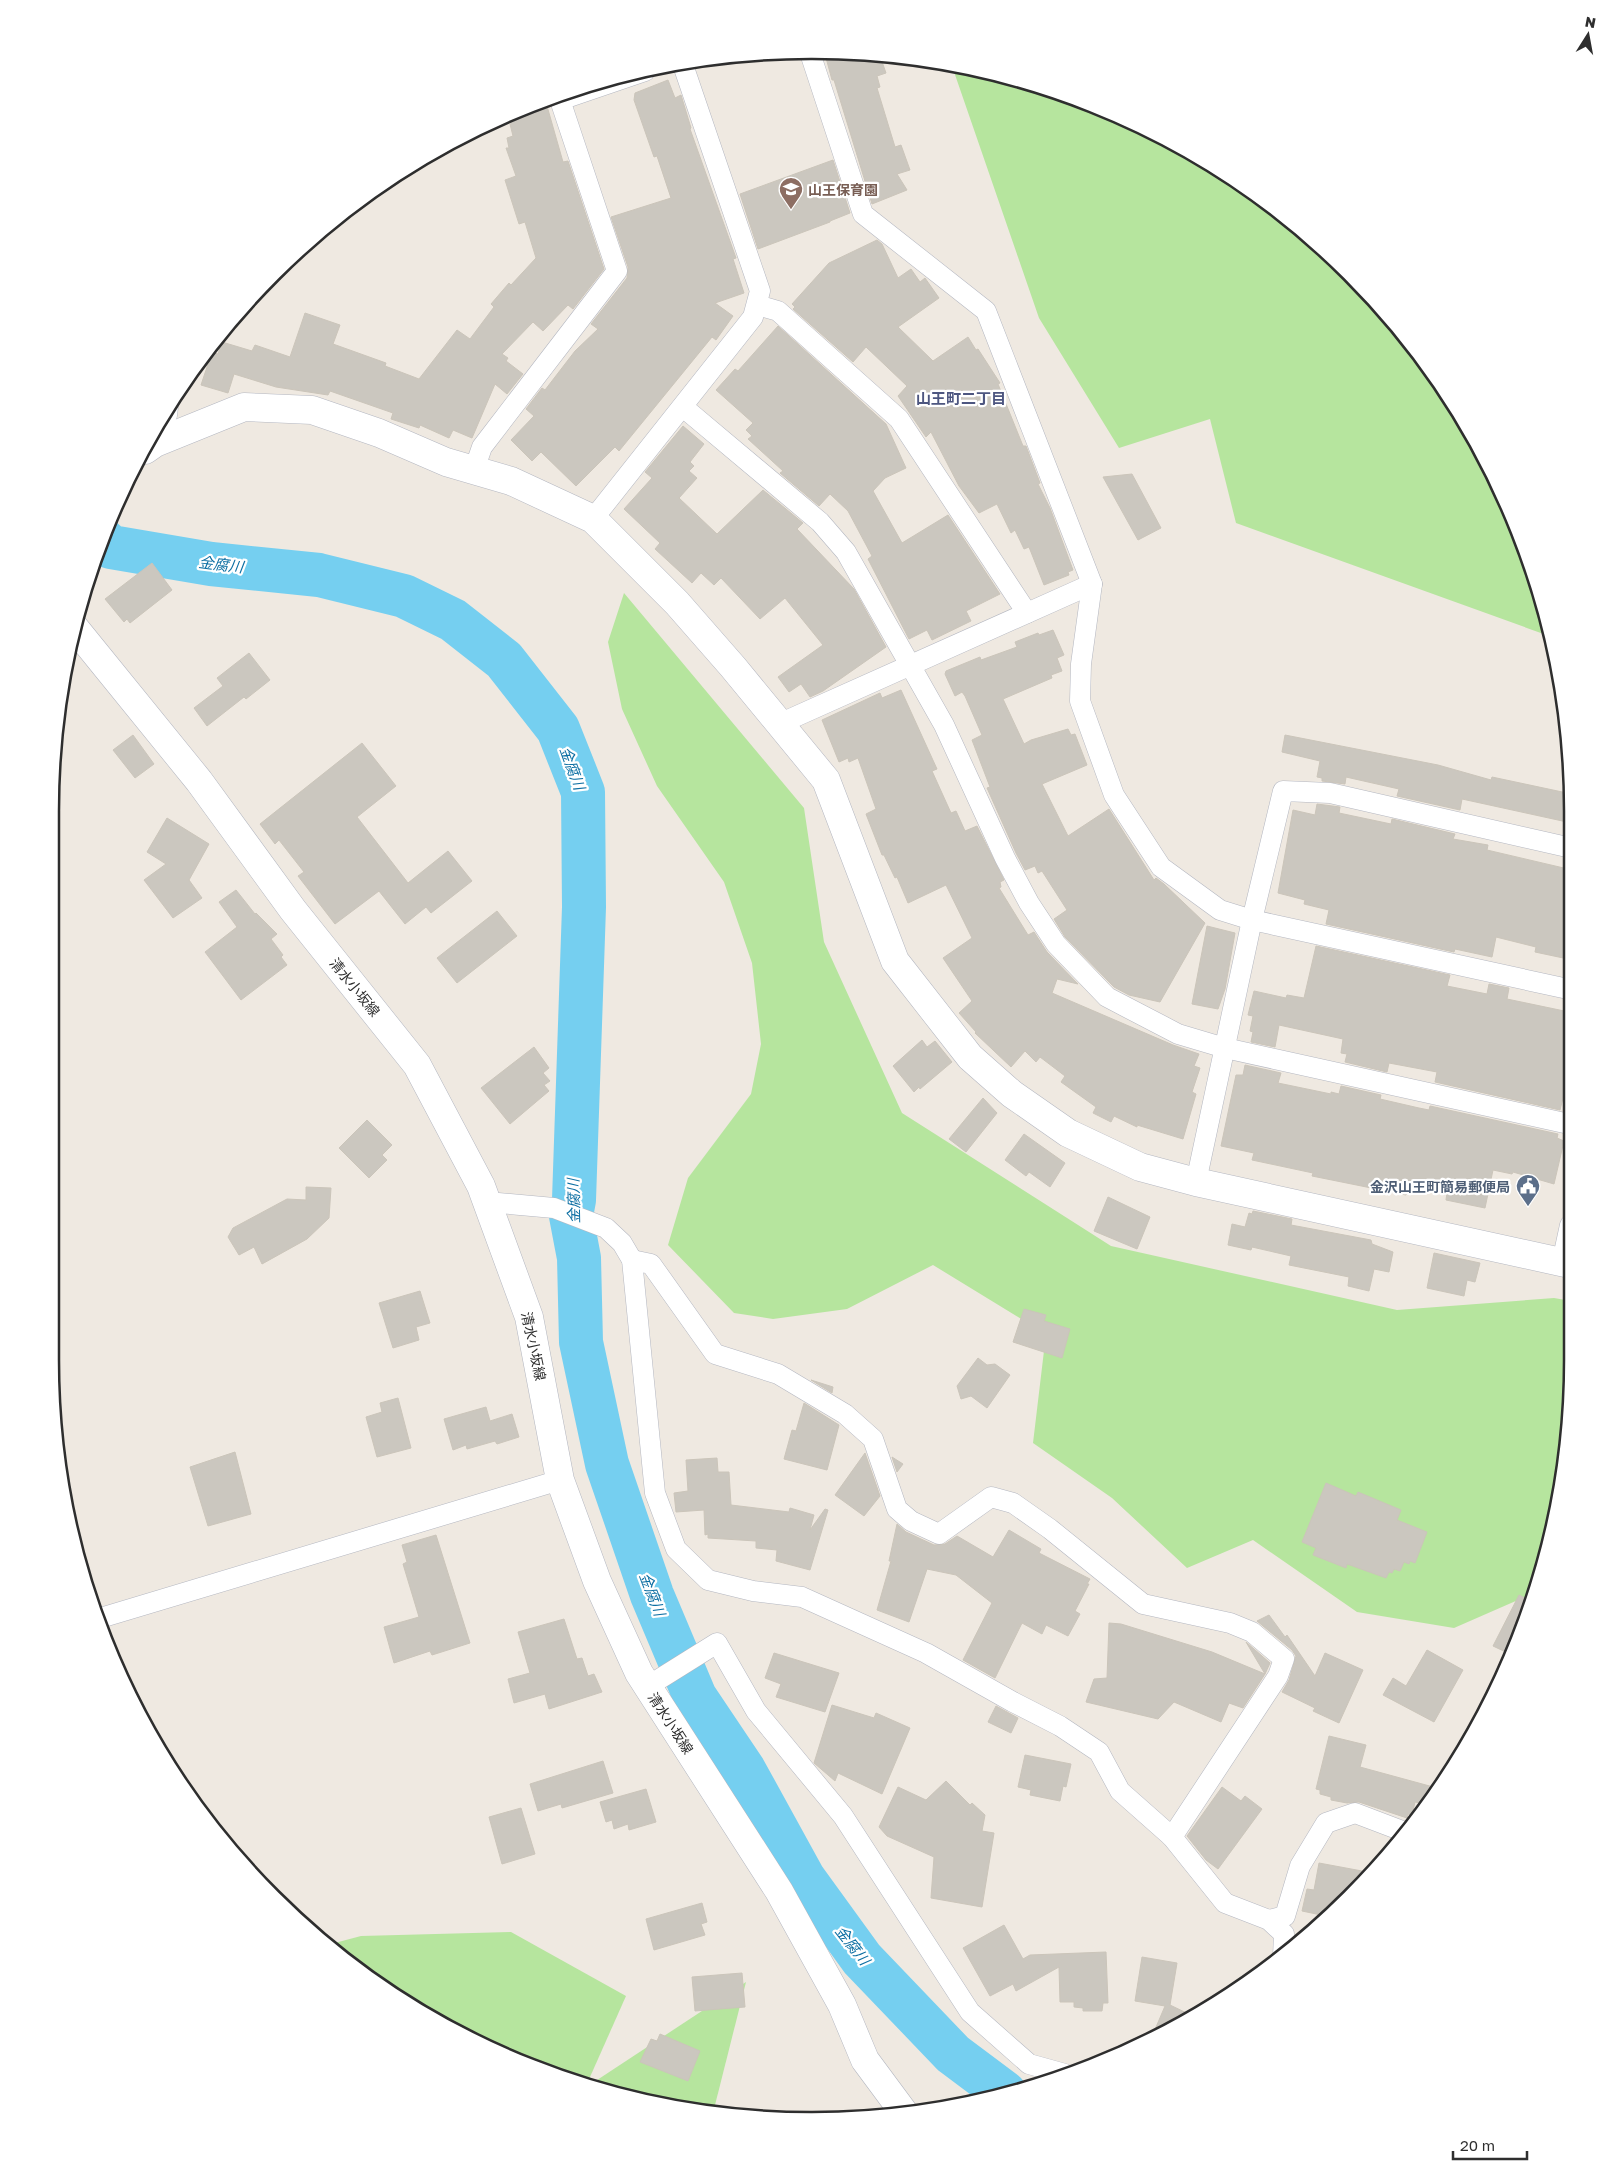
<svg xmlns="http://www.w3.org/2000/svg" width="1623" height="2171" font-family="'Golos Text','Noto Sans JP',sans-serif">
<rect width="100%" height="100%" fill="#efe9e1"/>
<!-- green -->
<g fill="#b6e59e">
<path d="M 952,66 L 1057,91 L 1192,152 L 1314,239 L 1416,348 L 1471,431 L 1515,520 L 1547,614 L 1552,637 L 1236,523 L 1210,419 L 1119,448 L 1039,318 Z"/>
<path d="M 624,593 L 804,808 L 824,942 L 902,1113 L 1111,1246 L 1397,1310 L 1554,1298 L 1571,1301 L 1571,1410 L 1558,1508 L 1536,1592 L 1454,1628 L 1357,1612 L 1253,1540 L 1187,1568 L 1112,1498 L 1033,1443 L 1046,1334 L 933,1265 L 847,1309 L 773,1319 L 734,1313 L 668,1245 L 688,1178 L 751,1094 L 761,1044 L 752,963 L 724,882 L 657,786 L 622,709 L 608,642 Z"/>
<path d="M 511,1932 L 626,1996 L 586,2086 L 566,2080 L 474,2042 L 348,1964 L 327,1945 L 361,1936 Z"/>
<path d="M 746,1982 L 713,2113 L 663,2106 L 588,2086 Z"/>
</g>
<g fill="none" stroke-linecap="round" stroke-linejoin="round">
<!-- river -->
<path stroke="#75cff0" stroke-width="44" d="M 102,539 L 111,547 L 211,564 L 319,575 L 404,596 L 453,620 L 504,660 L 558,729 L 583,792 L 584,907 L 574,1200 L 571,1216 L 579,1258 L 581,1342 L 607,1464 L 652,1595 L 695,1697 L 744,1770 L 804,1879 L 862,1959 L 953,2054 L 1005,2093"/>
</g>
<!-- building -->
<g fill="#cbc7bf" stroke="#cbc5ba">
<path d="M 825,54 L 880,56 L 886,73 L 877,76 L 880,87 L 877,88 L 895,147 L 901,145 L 910,170 L 897,174 L 907,190 L 872,204 L 834,80 L 832,80 Z"/>
<path d="M 668,80 L 675,98 L 681,95 L 691,128 L 690,129 L 736,258 L 733,259 L 744,293 L 715,303 L 733,316 L 716,340 L 712,337 L 619,451 L 615,447 L 576,486 L 541,452 L 532,461 L 511,440 L 534,416 L 526,409 L 542,388 L 545,390 L 575,351 L 598,329 L 591,324 L 627,278 L 628,267 L 611,217 L 671,198 L 657,156 L 654,157 L 634,100 L 635,93 Z"/>
<path d="M 547,106 L 563,162 L 568,161 L 604,269 L 573,309 L 568,305 L 543,331 L 533,322 L 502,354 L 508,358 L 506,361 L 523,374 L 507,394 L 495,384 L 472,438 L 453,430 L 449,438 L 420,425 L 419,428 L 391,419 L 393,413 L 330,391 L 328,395 L 276,387 L 234,374 L 228,393 L 201,385 L 212,352 L 218,354 L 222,342 L 252,351 L 255,345 L 290,357 L 305,313 L 340,325 L 333,344 L 386,363 L 385,366 L 419,379 L 457,330 L 470,339 L 494,307 L 491,304 L 509,283 L 511,285 L 536,258 L 525,222 L 519,224 L 505,180 L 516,176 L 506,148 L 509,148 L 507,138 L 513,136 L 509,120 Z"/>
<path d="M 833,160 L 850,213 L 830,221 L 830,222 L 758,249 L 740,194 Z"/>
<path d="M 877,240 L 882,244 L 898,278 L 911,269 L 920,282 L 925,278 L 939,298 L 898,327 L 933,361 L 968,337 L 976,350 L 978,349 L 1000,383 L 998,384 L 1023,446 L 1026,446 L 1040,483 L 1038,484 L 1050,508 L 1073,570 L 1068,572 L 1069,575 L 1044,585 L 1029,547 L 1024,549 L 1015,530 L 1011,533 L 997,504 L 979,513 L 959,486 L 931,432 L 926,437 L 898,396 L 907,386 L 866,347 L 853,362 L 793,309 L 795,307 L 792,304 L 829,263 Z"/>
<path d="M 778,326 L 886,424 L 906,468 L 885,478 L 873,491 L 902,543 L 948,515 L 1000,594 L 966,611 L 971,621 L 932,640 L 927,630 L 909,639 L 868,559 L 872,556 L 848,511 L 830,494 L 819,506 L 780,473 L 783,471 L 748,439 L 752,436 L 746,430 L 753,423 L 716,390 L 735,369 L 738,371 Z"/>
<path d="M 683,426 L 704,444 L 690,462 L 694,466 L 689,471 L 697,478 L 679,498 L 717,534 L 763,490 L 803,523 L 797,529 L 854,589 L 886,647 L 823,691 L 810,697 L 801,684 L 789,692 L 778,677 L 823,645 L 785,598 L 760,619 L 721,578 L 714,585 L 701,573 L 692,583 L 655,549 L 660,543 L 624,509 L 652,478 L 645,472 Z"/>
<path d="M 1132,474 L 1161,528 L 1138,540 L 1103,477 Z"/>
<path d="M 152,563 L 172,590 L 130,623 L 127,619 L 124,622 L 105,599 Z"/>
<path d="M 1053,630 L 1064,655 L 1057,658 L 1062,671 L 1051,675 L 1052,678 L 1003,699 L 1024,744 L 1031,740 L 1068,729 L 1071,735 L 1075,734 L 1087,765 L 1042,784 L 1068,836 L 1109,809 L 1154,880 L 1156,878 L 1164,884 L 1205,923 L 1160,1002 L 1129,995 L 1114,987 L 1065,937 L 1054,919 L 1067,910 L 1042,871 L 1038,873 L 1035,866 L 1025,870 L 1016,853 L 987,788 L 990,787 L 972,740 L 982,735 L 965,696 L 962,692 L 955,696 L 945,674 L 946,671 L 980,657 L 981,660 L 1017,647 L 1015,642 L 1038,633 L 1039,635 Z"/>
<path d="M 249,653 L 270,680 L 246,699 L 244,697 L 207,726 L 194,708 L 223,686 L 217,678 Z"/>
<path d="M 901,690 L 937,769 L 932,771 L 951,813 L 956,811 L 965,831 L 977,826 L 1004,880 L 1000,882 L 1001,887 L 999,888 L 1028,935 L 1034,932 L 1047,952 L 1078,984 L 1057,979 L 1052,993 L 1173,1045 L 1199,1054 L 1194,1066 L 1200,1068 L 1192,1092 L 1196,1094 L 1183,1139 L 1137,1125 L 1137,1127 L 1114,1116 L 1111,1122 L 1093,1113 L 1096,1107 L 1061,1082 L 1065,1076 L 1040,1057 L 1036,1062 L 1025,1051 L 1011,1067 L 975,1033 L 976,1032 L 959,1013 L 972,1001 L 943,958 L 972,938 L 946,885 L 908,903 L 897,877 L 895,878 L 884,855 L 882,855 L 866,814 L 876,809 L 858,758 L 849,762 L 848,758 L 839,762 L 822,720 L 880,693 L 882,698 Z"/>
<path d="M 133,735 L 154,764 L 135,778 L 113,750 Z"/>
<path d="M 1285,735 L 1438,765 L 1491,780 L 1492,777 L 1567,793 L 1567,822 L 1462,799 L 1460,810 L 1397,796 L 1399,789 L 1346,777 L 1345,784 L 1322,781 L 1322,778 L 1317,777 L 1320,761 L 1282,752 Z"/>
<path d="M 362,743 L 396,786 L 357,817 L 408,883 L 448,851 L 472,881 L 431,913 L 426,907 L 405,924 L 379,891 L 335,924 L 298,876 L 304,872 L 279,840 L 275,844 L 260,824 Z"/>
<path d="M 1317,804 L 1340,807 L 1339,813 L 1391,824 L 1392,819 L 1455,834 L 1453,839 L 1488,845 L 1487,850 L 1568,869 L 1568,959 L 1535,952 L 1536,947 L 1496,937 L 1492,957 L 1455,949 L 1454,952 L 1326,924 L 1329,910 L 1304,904 L 1305,900 L 1278,893 L 1293,810 L 1315,815 Z"/>
<path d="M 167,818 L 209,844 L 189,880 L 202,898 L 173,918 L 144,880 L 166,864 L 147,852 Z"/>
<path d="M 236,890 L 255,914 L 256,913 L 277,934 L 271,939 L 283,955 L 281,957 L 287,965 L 241,1000 L 205,952 L 237,927 L 219,902 Z"/>
<path d="M 497,911 L 517,936 L 457,983 L 437,958 Z"/>
<path d="M 1207,926 L 1235,933 L 1225,989 L 1218,1009 L 1192,1004 Z"/>
<path d="M 1316,946 L 1450,975 L 1447,986 L 1487,994 L 1489,984 L 1509,988 L 1507,999 L 1569,1012 L 1569,1095 L 1564,1094 L 1560,1110 L 1435,1082 L 1437,1072 L 1389,1063 L 1387,1072 L 1345,1062 L 1347,1054 L 1341,1053 L 1343,1039 L 1279,1025 L 1275,1047 L 1251,1042 L 1253,1032 L 1250,1031 L 1253,1016 L 1248,1015 L 1254,991 L 1286,998 L 1287,995 L 1304,998 Z"/>
<path d="M 922,1040 L 927,1047 L 935,1041 L 952,1062 L 920,1089 L 919,1087 L 914,1092 L 893,1066 Z"/>
<path d="M 534,1047 L 549,1068 L 543,1073 L 550,1081 L 544,1085 L 549,1091 L 510,1124 L 481,1088 Z"/>
<path d="M 1245,1065 L 1281,1073 L 1278,1083 L 1331,1094 L 1331,1092 L 1339,1094 L 1341,1086 L 1381,1095 L 1380,1099 L 1419,1108 L 1429,1110 L 1430,1106 L 1558,1134 L 1557,1138 L 1564,1141 L 1554,1184 L 1513,1172 L 1512,1174 L 1493,1170 L 1485,1208 L 1446,1200 L 1447,1193 L 1410,1185 L 1406,1195 L 1312,1176 L 1313,1173 L 1252,1160 L 1254,1153 L 1221,1146 L 1236,1075 L 1243,1075 Z"/>
<path d="M 983,1098 L 997,1113 L 966,1152 L 949,1139 Z"/>
<path d="M 367,1120 L 392,1145 L 382,1155 L 387,1160 L 369,1178 L 339,1148 Z"/>
<path d="M 1024,1134 L 1065,1163 L 1050,1187 L 1029,1172 L 1026,1176 L 1005,1160 Z"/>
<path d="M 306,1187 L 331,1188 L 329,1218 L 307,1239 L 262,1264 L 254,1247 L 239,1255 L 228,1237 L 233,1228 L 287,1199 L 306,1200 Z"/>
<path d="M 1108,1197 L 1150,1217 L 1137,1249 L 1094,1231 Z"/>
<path d="M 1253,1211 L 1292,1219 L 1291,1225 L 1371,1240 L 1372,1244 L 1393,1252 L 1389,1272 L 1374,1269 L 1369,1291 L 1348,1286 L 1349,1277 L 1289,1265 L 1291,1256 L 1252,1247 L 1251,1250 L 1228,1245 L 1232,1224 L 1245,1227 L 1249,1213 L 1252,1214 Z"/>
<path d="M 1434,1253 L 1480,1263 L 1475,1282 L 1467,1280 L 1464,1296 L 1427,1288 Z"/>
<path d="M 420,1291 L 430,1323 L 416,1327 L 419,1340 L 393,1348 L 379,1303 Z"/>
<path d="M 1024,1309 L 1046,1315 L 1044,1321 L 1070,1329 L 1062,1358 L 1013,1342 Z"/>
<path d="M 978,1358 L 987,1365 L 995,1364 L 1010,1375 L 987,1408 L 971,1396 L 961,1399 L 957,1386 Z"/>
<path d="M 811,1380 L 833,1387 L 832,1393 Z"/>
<path d="M 398,1398 L 411,1448 L 377,1457 L 366,1417 L 382,1412 L 380,1403 Z"/>
<path d="M 804,1403 L 839,1425 L 827,1470 L 784,1459 L 792,1430 L 796,1431 Z"/>
<path d="M 486,1407 L 490,1421 L 512,1414 L 519,1437 L 497,1444 L 495,1441 L 467,1449 L 466,1445 L 453,1450 L 444,1419 Z"/>
<path d="M 235,1452 L 251,1514 L 208,1526 L 190,1467 Z"/>
<path d="M 865,1453 L 880,1496 L 864,1516 L 835,1495 Z"/>
<path d="M 892,1457 L 903,1464 L 897,1472 Z"/>
<path d="M 717,1458 L 718,1472 L 729,1472 L 731,1505 L 789,1512 L 790,1508 L 814,1515 L 810,1530 L 825,1509 L 828,1510 L 810,1570 L 776,1561 L 777,1550 L 756,1548 L 756,1541 L 708,1538 L 708,1534 L 705,1535 L 704,1510 L 676,1512 L 674,1493 L 688,1491 L 686,1460 Z"/>
<path d="M 1326,1483 L 1356,1496 L 1358,1492 L 1401,1510 L 1397,1520 L 1427,1532 L 1415,1563 L 1410,1561 L 1409,1564 L 1404,1562 L 1400,1571 L 1394,1569 L 1392,1573 L 1389,1572 L 1386,1578 L 1347,1564 L 1346,1568 L 1313,1555 L 1316,1548 L 1302,1542 Z"/>
<path d="M 897,1524 L 906,1532 L 934,1545 L 945,1544 L 957,1536 L 993,1557 L 1009,1530 L 1041,1549 L 1039,1553 L 1090,1579 L 1087,1584 L 1089,1584 L 1075,1611 L 1080,1614 L 1068,1636 L 1046,1625 L 1042,1634 L 1022,1623 L 995,1678 L 963,1660 L 992,1603 L 956,1575 L 927,1569 L 909,1622 L 877,1610 L 891,1561 L 889,1561 Z"/>
<path d="M 436,1535 L 470,1643 L 432,1655 L 430,1651 L 394,1663 L 384,1627 L 419,1617 L 403,1564 L 407,1562 L 402,1545 Z"/>
<path d="M 1519,1595 L 1533,1602 L 1510,1654 L 1493,1646 Z"/>
<path d="M 1269,1615 L 1285,1637 L 1287,1635 L 1315,1676 L 1325,1653 L 1363,1670 L 1339,1723 L 1313,1711 L 1315,1708 L 1282,1692 L 1289,1680 L 1296,1656 L 1292,1650 L 1257,1621 Z"/>
<path d="M 564,1619 L 577,1659 L 582,1658 L 588,1676 L 594,1674 L 602,1692 L 549,1709 L 545,1694 L 514,1703 L 508,1679 L 530,1673 L 518,1632 Z"/>
<path d="M 1109,1623 L 1121,1624 L 1212,1652 L 1265,1674 L 1243,1708 L 1229,1703 L 1221,1722 L 1174,1702 L 1158,1719 L 1086,1702 L 1094,1679 L 1107,1678 Z"/>
<path d="M 1246,1642 L 1270,1663 L 1265,1674 Z"/>
<path d="M 1427,1650 L 1463,1670 L 1434,1722 L 1383,1695 L 1393,1678 L 1406,1686 Z"/>
<path d="M 774,1653 L 839,1673 L 825,1712 L 776,1697 L 781,1684 L 765,1678 Z"/>
<path d="M 832,1705 L 874,1718 L 876,1713 L 910,1728 L 882,1794 L 838,1773 L 835,1781 L 814,1763 Z"/>
<path d="M 996,1706 L 1018,1718 L 1011,1733 L 988,1722 Z"/>
<path d="M 1329,1736 L 1366,1745 L 1360,1767 L 1437,1788 L 1425,1804 L 1415,1802 L 1412,1815 L 1408,1814 L 1407,1818 L 1359,1802 L 1347,1803 L 1331,1800 L 1331,1797 L 1320,1794 L 1320,1790 L 1316,1789 Z"/>
<path d="M 1025,1755 L 1071,1764 L 1066,1787 L 1063,1786 L 1060,1801 L 1030,1795 L 1031,1790 L 1018,1787 Z"/>
<path d="M 603,1761 L 613,1793 L 562,1808 L 561,1804 L 538,1811 L 530,1784 Z"/>
<path d="M 946,1781 L 970,1805 L 972,1803 L 985,1815 L 982,1831 L 994,1833 L 982,1907 L 931,1898 L 934,1857 L 887,1836 L 879,1827 L 898,1787 L 926,1800 Z"/>
<path d="M 1222,1787 L 1241,1801 L 1245,1796 L 1262,1809 L 1218,1869 L 1206,1860 L 1187,1836 Z"/>
<path d="M 646,1789 L 656,1822 L 629,1830 L 628,1824 L 614,1829 L 612,1820 L 606,1822 L 600,1802 Z"/>
<path d="M 521,1808 L 535,1854 L 502,1864 L 489,1817 Z"/>
<path d="M 1319,1863 L 1362,1871 L 1360,1884 L 1326,1916 L 1302,1911 L 1307,1889 L 1314,1890 Z"/>
<path d="M 702,1903 L 707,1922 L 701,1924 L 705,1935 L 654,1950 L 646,1919 Z"/>
<path d="M 1004,1925 L 1023,1959 L 1030,1955 L 1106,1952 L 1108,2003 L 1103,2003 L 1102,2011 L 1083,2011 L 1083,2008 L 1074,2007 L 1074,2002 L 1060,2002 L 1059,1967 L 1016,1991 L 1013,1984 L 990,1996 L 963,1948 Z"/>
<path d="M 1142,1957 L 1177,1963 L 1170,2005 L 1195,2017 L 1151,2039 L 1165,2006 L 1135,2001 Z"/>
<path d="M 742,1973 L 745,2007 L 695,2011 L 692,1977 Z"/>
<path d="M 660,2034 L 700,2051 L 688,2081 L 640,2062 L 651,2039 L 657,2041 Z"/>
</g>
<g fill="none" stroke-linecap="round" stroke-linejoin="round">
<!-- street casing -->
<g stroke="#b4b7c1" stroke-width="21">
<g id="street">
<path d="M 810,53 L 863,214 L 986,311 L 1092,584 L 1081,664 L 1080,701 L 1114,795 L 1161,867 L 1220,910 L 1252,920 L 1568,989"/>
<path d="M 560,100 L 645,71"/>
<path d="M 757,305 L 778,311 L 899,419 L 1027,613"/>
<path d="M 683,407 L 820,522 L 846,552 L 944,725 L 1005,858 L 1029,903 L 1056,944 L 1107,997 L 1178,1034 L 1225,1048 L 1569,1124"/>
<path d="M 155,443 L 167,415 L 168,407"/>
<path d="M 474,470 L 482,447 L 617,271 L 559,97"/>
<path d="M 593,519 L 753,317 L 760,291 L 683,65"/>
<path d="M 779,724 L 1092,584"/>
<path d="M 1196,1182 L 1252,920 L 1283,791 L 1330,793 L 1567,847"/>
<path d="M 487,1202 L 554,1208 L 606,1228 L 622,1243 L 632,1260 L 655,1493 L 676,1549 L 708,1580 L 753,1591 L 802,1597 L 926,1653 L 1013,1702 L 1060,1726 L 1099,1752 L 1120,1791 L 1172,1837 L 1225,1903 L 1269,1920 L 1284,1934 L 1283,1957"/>
<path d="M 632,1260 L 651,1264 L 715,1354 L 778,1374 L 845,1414 L 873,1439 L 897,1509 L 911,1521 L 939,1534 L 991,1497 L 1013,1503 L 1050,1529 L 1143,1604 L 1230,1623 L 1252,1632 L 1284,1659 L 1278,1676 L 1172,1837"/>
<path d="M 1562,1262 L 1570,1225"/>
<path d="M 97,1619 L 560,1480"/>
<path d="M 639,1673 L 653,1683 L 717,1643 L 756,1711 L 843,1816 L 970,2012 L 1029,2064 L 1065,2074"/>
<path d="M 1269,1920 L 1285,1916 L 1300,1866 L 1326,1823 L 1355,1813 L 1405,1832"/>
</g>
</g>
<!-- secondary casing -->
<g stroke="#b4b7c1" stroke-width="29">
<g id="secondary">
<path d="M 145,450 L 155,443 L 244,407 L 312,410 L 379,433 L 446,462 L 511,481 L 593,519 L 677,603 L 733,667 L 826,780 L 895,961 L 970,1057 L 1012,1094 L 1068,1133 L 1140,1167 L 1196,1182 L 1570,1264"/>
<path d="M 74,627 L 199,781 L 293,910 L 417,1065 L 481,1186 L 529,1317 L 560,1480 L 597,1581 L 639,1673 L 779,1891 L 842,2005 L 865,2060 L 905,2114"/>
</g>
</g>
<!-- street -->
<use href="#street" stroke="#fff" stroke-width="20"/>
<!-- secondary -->
<use href="#secondary" stroke="#fff" stroke-width="28"/>
</g>
<!-- icons -->
<defs>
<g id="school-pin" transform="scale(1.25)"><path d="M0 17L-7.5 6A9.5 9.5 0 1 1 7.5 6Z" fill="#8d6e63" stroke="#fff"/><path d="M0-5L7-2L0 1L-7-2ZM-4 1L0 2.5L4 1V4Q0 6-4 4Z" fill="#fff"/></g>
<g id="civic-pin" transform="scale(1.25)"><path d="M0 17L-7.5 6A9.5 9.5 0 1 1 7.5 6Z" fill="#5c6f8a" stroke="#fff"/><path d="M-.6-6.5H3V-4.5H.6V-3L4-1V1h2V6H-6V1h2V-1L-.6-3ZM-1.2 2.5V6h2.4V2.5Z" fill="#fff"/></g>
</defs>
<g fill-rule="evenodd">
<use href="#school-pin" x="791" y="189"/>
<use href="#civic-pin" x="1528" y="1186"/>
</g>
<g text-anchor="middle" dominant-baseline="central" stroke-width="4.5" stroke-linejoin="round" paint-order="stroke">
<!-- education labels -->
<g font-size="14" font-weight="bold" fill="#785e54" stroke="#fff" text-anchor="start">
<text x="808" y="189">山王保育園</text>
</g>
<!-- street labels -->
<g font-size="14" fill="#2e2e2e" stroke="#fff">
<text transform="translate(355 987) rotate(51)">清水小坂線</text>
<text transform="translate(534 1346) rotate(78)">清水小坂線</text>
<text transform="translate(671 1723) rotate(57)">清水小坂線</text>
</g>
<!-- service labels -->
<g font-size="14" font-weight="bold" fill="#4e5e75" stroke="#fff" text-anchor="end">
<text x="1510" y="1186">金沢山王町簡易郵便局</text>
</g>
<!-- neighbourhood labels -->
<g font-size="15" font-weight="bold" fill="#4d5680" stroke="#fff">
<text x="961" y="398">山王町二丁目</text>
</g>
<!-- water labels -->
<g font-size="15" font-style="italic" fill="#0d6fa3" stroke="#fff">
<text transform="translate(221 564) rotate(7)">金腐川</text>
<text transform="translate(573 768) rotate(70)">金腐川</text>
<text transform="translate(573 1201) rotate(-91)">金腐川</text>
<text transform="translate(653 1594) rotate(69)">金腐川</text>
<text transform="translate(853 1945) rotate(52)">金腐川</text>
</g>
</g>
<!-- crop -->
<path d="M0 0H1623V2171H0ZM811 59H812A752 752 0 0 1 1564 811V1360A752 752 0 0 1 812 2112H811A752 752 0 0 1 59 1360V811A752 752 0 0 1 811 59Z" fill="#fff" fill-rule="evenodd"/>
<path fill="none" stroke="#2e2e2e" stroke-width="2.5" d="M811 59H812A752 752 0 0 1 1564 811V1360A752 752 0 0 1 812 2112H811A752 752 0 0 1 59 1360V811A752 752 0 0 1 811 59Z"/>
<!-- north arrow -->
<g transform="translate(1588 35) rotate(11)" stroke="#ffffff" stroke-width="4" paint-order="stroke">
<path d="M0-4L9 19L0 12L-9 19Z" fill="#2e2e2e"/>
<text y="-8" font-size="14" font-weight="bold" text-anchor="middle" fill="#2e2e2e">N</text>
</g>
<!-- scale -->
<path d="M1453 2151v8h74v-8" fill="none" stroke="#2e2e2e" stroke-width="2.5"/>
<text x="1460" y="2151" font-size="15" fill="#2e2e2e" stroke="#ffffff" stroke-width="4" paint-order="stroke">20 m</text>
</svg>
